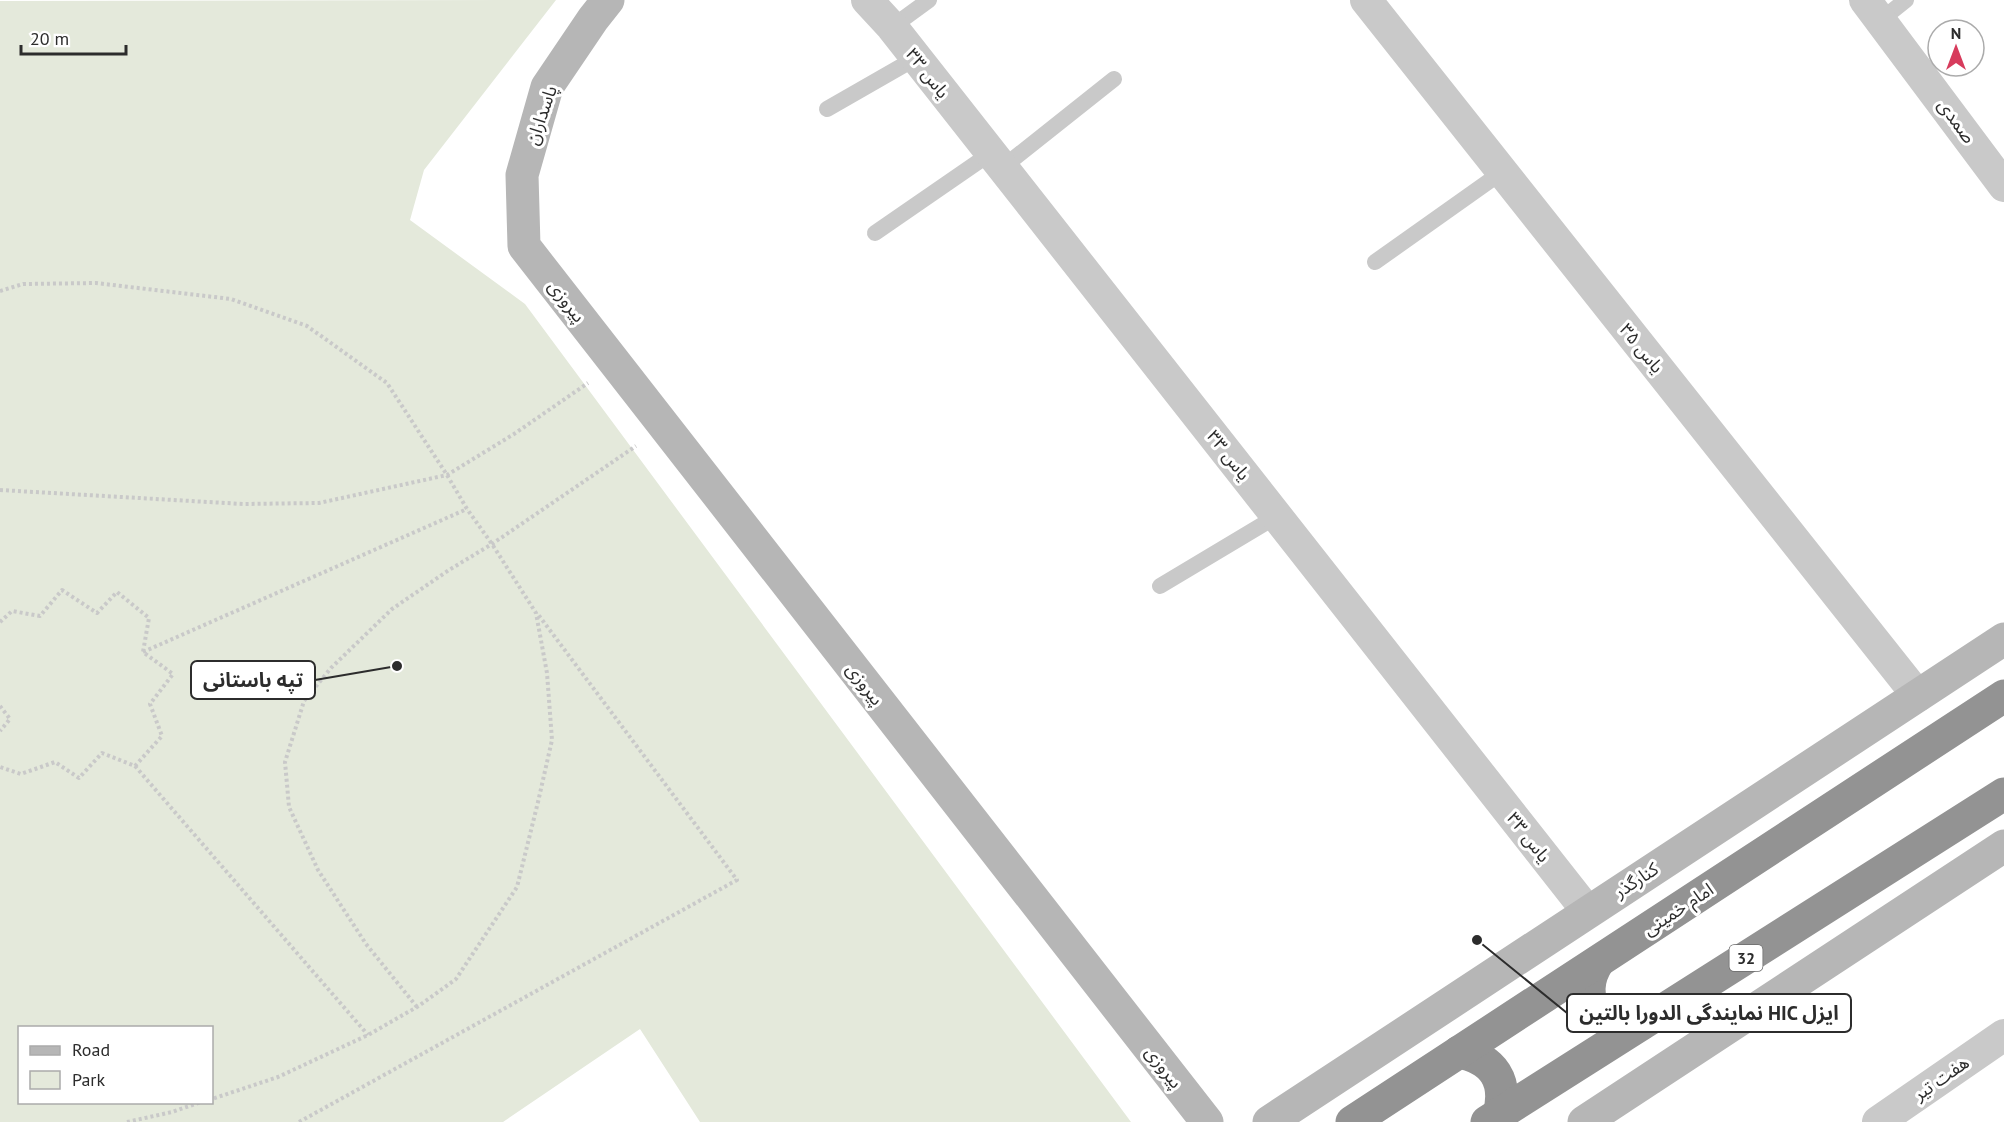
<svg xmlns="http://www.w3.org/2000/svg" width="2004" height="1122" font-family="'PT Sans','Noto Sans Arabic',sans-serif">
<rect width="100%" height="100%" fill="#fff"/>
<!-- green -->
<path fill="#e4e9db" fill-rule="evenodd" d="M 556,0 L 424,170 L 410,220 L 525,304 L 1131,1122 L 700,1122 L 640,1029 L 503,1122 L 0,1122 L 0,1 ZM 20,1028 L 212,1028 L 212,1102 L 20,1102 Z"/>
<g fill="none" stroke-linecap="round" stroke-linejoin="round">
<!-- path -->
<g stroke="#c9c9c9" stroke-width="4" stroke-dasharray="3 3" stroke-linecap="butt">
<path d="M 0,291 L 23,284 L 96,283 L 231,299 L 307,326 L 387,383 L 447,475 L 467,509 L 492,544 L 536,613 L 547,673 L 552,740 L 538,802 L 517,887 L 456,979 L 417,1007 L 368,1035 L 278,1077 L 212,1099"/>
<path d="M 0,490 L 243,504 L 319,503 L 447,475 L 514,434 L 588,383"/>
<path d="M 0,622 L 12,611 L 40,616 L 62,590 L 97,613 L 117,592 L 149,618 L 143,652 L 173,674 L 150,704 L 162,736 L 135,766 L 102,753 L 79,778 L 55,762 L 21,774 L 0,767"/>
<path d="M 143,652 L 467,509"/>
<path d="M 0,706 L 10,719 L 0,731"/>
<path d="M 135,766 L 368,1035"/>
<path d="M 417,1007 L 366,944 L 318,870 L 289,807 L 285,762 L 304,701 L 331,668 L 392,609 L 449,570 L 492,544 L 636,446"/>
<path d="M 127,1122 L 172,1112 L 201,1102"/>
<path d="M 299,1122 L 737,880 L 537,613"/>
</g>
<!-- lane -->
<g stroke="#c9c9c9" stroke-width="16">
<path d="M 1881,20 L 1906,0"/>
<path d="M 892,27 L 929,0"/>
<path d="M 827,109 L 916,58"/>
<path d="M 1002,168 L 1114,79"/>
<path d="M 875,233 L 991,153"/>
<path d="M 1375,262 L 1502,172"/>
<path d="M 1160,586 L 1277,516"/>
</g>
<!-- street -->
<g stroke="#c9c9c9" stroke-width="32">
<path d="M 867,0 L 892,27 L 1588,912"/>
<path d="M 1366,0 L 1918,696"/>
<path d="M 1865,0 L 2004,186"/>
<path d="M 1878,1122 L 2004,1035"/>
</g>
<!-- secondary -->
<g stroke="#b6b6b6" stroke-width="33">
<path d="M 608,0 L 593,19 L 547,87 L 522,175 L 524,246 L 1207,1122"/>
<path d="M 1269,1122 L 2004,639"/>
<path d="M 1584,1122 L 2004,846"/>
</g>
<!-- highway -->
<g stroke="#939393" stroke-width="33">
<path d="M 1598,962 C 1575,997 1599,1034 1641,1024"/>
<path d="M 1459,1052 C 1494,1059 1508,1081 1499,1115"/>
<path d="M 1352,1122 L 2004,696"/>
<path d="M 1487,1122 L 2004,794"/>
</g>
</g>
<g text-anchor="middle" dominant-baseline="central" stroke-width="6" stroke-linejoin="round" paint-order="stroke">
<!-- shield labels -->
<rect fill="#fff" stroke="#6b6b6b" stroke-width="1.5" x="1729.5" y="945" width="33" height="26" rx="4.5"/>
<g font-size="16" font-weight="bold" fill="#2c2c2c">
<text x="1746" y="958">32</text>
</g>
<!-- street labels -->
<g font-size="18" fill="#2c2c2c" stroke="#fff">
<text transform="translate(928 73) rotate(52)">یاس ۳۳</text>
<text transform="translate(541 115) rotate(-71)">پاسداران</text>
<text transform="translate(1957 121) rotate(54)">صمدی</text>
<text transform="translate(567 301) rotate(52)">پیروزی</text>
<text transform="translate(1642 348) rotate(51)">یاس ۳۵</text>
<text transform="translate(1229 455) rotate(52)">یاس ۳۳</text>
<text transform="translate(865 684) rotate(52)">پیروزی</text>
<text transform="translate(1529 837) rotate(52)">یاس ۳۳</text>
<text transform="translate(1636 880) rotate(-33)">کنارگذر</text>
<text transform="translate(1678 909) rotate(-33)">امام خمینی</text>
<text transform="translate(1164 1067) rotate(52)">پیروزی</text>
<text transform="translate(1941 1078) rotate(-35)">هفت تیر</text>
</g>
</g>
<!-- callouts -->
<path fill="none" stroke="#2c2c2c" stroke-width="2" d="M397 666L315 680M1477 940L1567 1013"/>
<g fill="#2c2c2c" stroke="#fff" stroke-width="2">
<circle cx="397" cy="666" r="6"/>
<circle cx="1477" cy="940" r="6"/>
</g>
<g fill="#fff" stroke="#2c2c2c" stroke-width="2">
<rect x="191" y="661" width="124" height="38" rx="6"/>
<rect x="1567" y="994" width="284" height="38" rx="6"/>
</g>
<g font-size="20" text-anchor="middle" font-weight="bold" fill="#2c2c2c">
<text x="253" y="687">تپه باستانی</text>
<text x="1709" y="1020">نمایندگی الدورا بالتین HIC ایزل</text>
</g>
<!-- legend -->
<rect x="18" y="1026" width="195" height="78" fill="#ffffff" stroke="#ababab" stroke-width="1.5"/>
<rect x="30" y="1046" width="30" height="9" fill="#b6b6b6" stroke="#ababab" stroke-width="1.5"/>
<text x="72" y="1056" font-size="18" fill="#2c2c2c">Road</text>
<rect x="30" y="1071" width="30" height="18" fill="#e4e9db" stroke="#ababab" stroke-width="1.5"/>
<text x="72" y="1086" font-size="18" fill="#2c2c2c">Park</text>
<!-- north arrow -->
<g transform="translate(1956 48)"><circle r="28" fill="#ffffff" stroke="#ababab" stroke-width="1.5"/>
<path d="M0-4.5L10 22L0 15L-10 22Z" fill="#d73b5c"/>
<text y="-9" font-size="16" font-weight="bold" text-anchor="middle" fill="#2c2c2c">N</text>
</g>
<!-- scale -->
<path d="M21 45v9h105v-9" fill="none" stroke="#2c2c2c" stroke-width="3"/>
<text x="30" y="45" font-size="18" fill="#2c2c2c" stroke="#ffffff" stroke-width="4.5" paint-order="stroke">20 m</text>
</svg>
